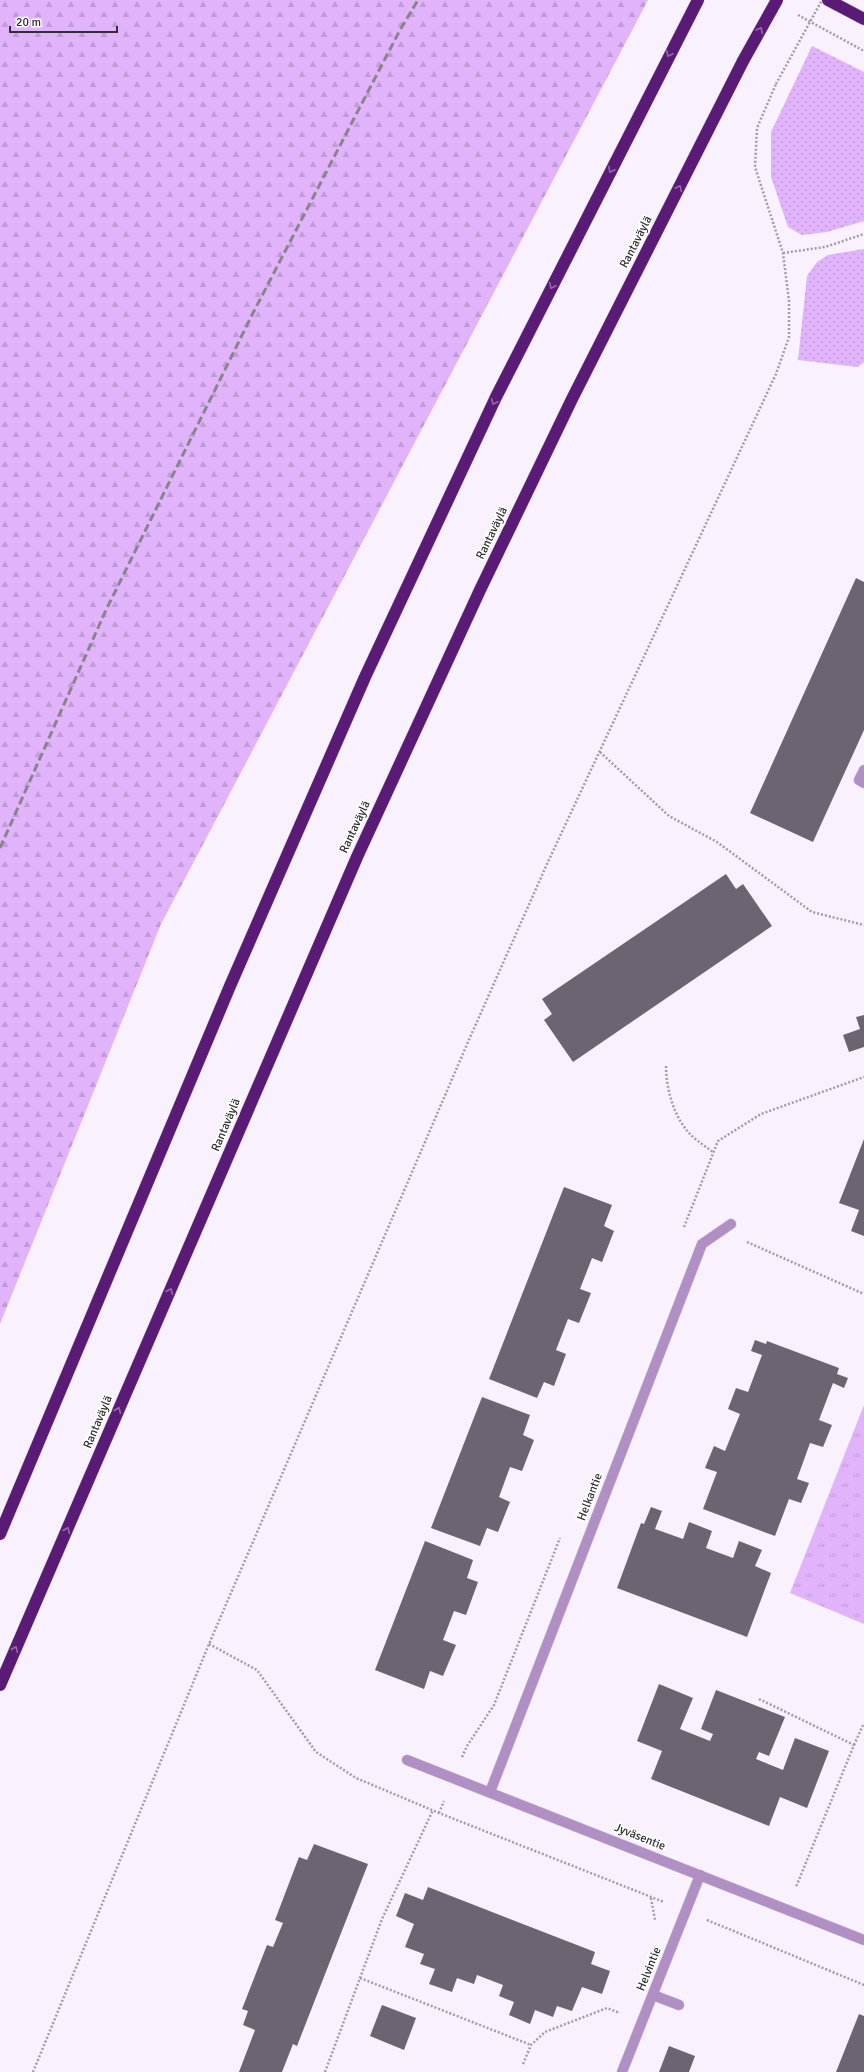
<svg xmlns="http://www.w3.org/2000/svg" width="864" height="2072" font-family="Signika,sans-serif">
<defs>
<pattern id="grass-dots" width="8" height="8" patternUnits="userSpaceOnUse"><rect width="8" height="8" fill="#e0b3fb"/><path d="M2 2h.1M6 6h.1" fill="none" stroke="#c19ad8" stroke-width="1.8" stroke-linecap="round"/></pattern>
<pattern id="forest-firs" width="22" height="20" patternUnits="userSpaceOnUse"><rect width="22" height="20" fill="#e0b3fb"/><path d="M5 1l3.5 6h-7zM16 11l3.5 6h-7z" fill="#c19ad8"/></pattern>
<pattern id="park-tufts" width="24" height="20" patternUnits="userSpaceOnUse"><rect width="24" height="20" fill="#e0b3fb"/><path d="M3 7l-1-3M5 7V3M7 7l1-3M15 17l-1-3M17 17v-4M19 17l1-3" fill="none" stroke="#c19ad8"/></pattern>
</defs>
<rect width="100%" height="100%" fill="#f9f1fe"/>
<!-- grass -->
<g fill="url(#grass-dots)">
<path d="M 812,46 L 864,72 L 864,221 L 827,232 L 802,235 L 788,227 L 771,177 L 771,132 Z"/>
<path d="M 864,249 L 864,362 L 858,367 L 798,360 L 807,276 L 817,262 L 828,255 Z"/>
</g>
<!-- forest -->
<path fill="url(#forest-firs)" d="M 0,0 L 648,0 L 161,924 L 0,1324 Z"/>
<!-- park -->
<path fill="url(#park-tufts)" d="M 864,1405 L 864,1624 L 790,1593 Z"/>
<!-- building -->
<g fill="#6c6571">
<path d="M 856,578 L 864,582 L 864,730 L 813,842 L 750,813 Z"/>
<path d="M 726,874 L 736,889 L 743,884 L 772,926 L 573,1062 L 544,1020 L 552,1014 L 542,999 Z"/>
<path d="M 864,1015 L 864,1047 L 849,1052 L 843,1035 L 860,1029 L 856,1017 Z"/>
<path d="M 864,1139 L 864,1236 L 851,1231 L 859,1210 L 839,1203 Z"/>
<path d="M 564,1187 L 612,1205 L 604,1226 L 614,1231 L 602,1262 L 592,1258 L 580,1289 L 591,1293 L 579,1323 L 568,1319 L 556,1350 L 566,1354 L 554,1386 L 544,1382 L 537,1398 L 489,1379 Z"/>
<path d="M 755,1340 L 766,1344 L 767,1341 L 839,1368 L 837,1374 L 848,1378 L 844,1388 L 833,1383 L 819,1420 L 832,1425 L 823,1447 L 810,1443 L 797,1479 L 809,1483 L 801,1503 L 789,1499 L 775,1536 L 703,1509 L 717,1472 L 705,1468 L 714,1446 L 725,1451 L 740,1414 L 728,1409 L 736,1388 L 748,1392 L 762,1355 L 751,1351 Z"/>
<path d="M 482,1397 L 530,1415 L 523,1435 L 534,1440 L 522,1471 L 510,1467 L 499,1497 L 510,1502 L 498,1532 L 487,1528 L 480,1546 L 431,1528 Z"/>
<path d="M 651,1507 L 662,1511 L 655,1529 L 683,1539 L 689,1522 L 712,1531 L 706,1548 L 733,1558 L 739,1541 L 762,1550 L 755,1566 L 771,1573 L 747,1637 L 617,1588 L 641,1523 L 644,1524 Z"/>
<path d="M 425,1541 L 473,1560 L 467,1578 L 478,1582 L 466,1615 L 454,1611 L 443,1640 L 456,1645 L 443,1676 L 430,1671 L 424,1689 L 375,1670 Z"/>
<path d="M 659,1684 L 693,1698 L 680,1729 L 710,1741 L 713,1734 L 701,1729 L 716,1690 L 785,1717 L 769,1756 L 759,1752 L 756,1759 L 783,1770 L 795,1738 L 829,1751 L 807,1808 L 780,1797 L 769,1826 L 651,1779 L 662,1751 L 637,1741 Z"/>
<path d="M 314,1844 L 368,1864 L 297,2046 L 293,2044 L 282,2072 L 239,2072 L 255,2030 L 243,2025 L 248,2011 L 242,2009 L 267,1945 L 273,1947 L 283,1923 L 275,1920 L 299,1857 L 307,1860 Z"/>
<path d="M 428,1887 L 595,1952 L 591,1964 L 610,1971 L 602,1994 L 582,1987 L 572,2011 L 557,2006 L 553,2017 L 535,2010 L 530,2024 L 509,2015 L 514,2002 L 499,1996 L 503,1985 L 477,1975 L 474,1984 L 457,1978 L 452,1992 L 429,1984 L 435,1969 L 420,1964 L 424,1954 L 405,1947 L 414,1924 L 396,1916 L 405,1893 L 423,1900 Z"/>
<path d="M 382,2005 L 416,2018 L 404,2050 L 370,2036 Z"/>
<path d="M 859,2014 L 864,2016 L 864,2072 L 836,2072 Z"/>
<path d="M 669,2046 L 695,2056 L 689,2072 L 659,2072 Z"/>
</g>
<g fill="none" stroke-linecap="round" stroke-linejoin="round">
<!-- lane casing -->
<g stroke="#d5ceda" stroke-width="11">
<g id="lane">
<path d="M 864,770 L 859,780 L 864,783"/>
<path d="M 653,1995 L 679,2005"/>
</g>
</g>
<!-- street casing -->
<g stroke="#d5ceda" stroke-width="11">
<g id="street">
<path d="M 407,1760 L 864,1940"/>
<path d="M 490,1792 L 702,1244 L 731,1224"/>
<path d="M 622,2072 L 700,1875"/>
</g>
</g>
<!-- highway casing -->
<g stroke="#d5ceda" stroke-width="13">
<g id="highway">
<path d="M 828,0 L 864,19"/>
<path d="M 0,1534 L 230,986 L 365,677 L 496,397 L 698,0"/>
<path d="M 0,1685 L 357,857 L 480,590 L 572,399 L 743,61"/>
</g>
</g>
<!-- path -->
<g stroke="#a29ca6" stroke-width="2.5" stroke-dasharray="2 2" stroke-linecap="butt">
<path d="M 798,15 L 864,51"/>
<path d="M 783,253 L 825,247 L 864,234"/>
<path d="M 600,752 L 669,816 L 717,842 L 812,912 L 864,925"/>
<path d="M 666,1066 C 666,1089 674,1118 691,1135 C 697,1141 706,1147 713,1152"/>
<path d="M 684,1227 L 718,1141 L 761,1114 L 864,1077"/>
<path d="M 747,1242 L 864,1294"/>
<path d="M 209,1644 L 257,1670 L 316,1752 L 356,1778 L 439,1813 L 664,1902"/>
<path d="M 759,1699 L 854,1745 L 796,1887"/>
<path d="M 854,1745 L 864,1723"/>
<path d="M 462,1757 L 467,1746 L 494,1705 L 560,1538"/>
<path d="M 439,1813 L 444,1801"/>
<path d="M 651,1898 L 655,1920"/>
<path d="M 707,1920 L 864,1985"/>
<path d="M 360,1978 L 531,2045"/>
<path d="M 523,2064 L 531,2045 L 545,2032 L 607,2008 L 620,2013"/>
<path d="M 33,2072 L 209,1644 L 468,1042 L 547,864 L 776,374 L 789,337 L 789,301 L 783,253 L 755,167 L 757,128 L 776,84"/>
<path d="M 325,2072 L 382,1919 L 433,1810"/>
</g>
<!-- lane -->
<use href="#lane" stroke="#b08fc4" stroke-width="10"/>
<!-- street -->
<use href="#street" stroke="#b08fc4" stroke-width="10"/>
<!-- highway -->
<use href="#highway" stroke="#5a1b76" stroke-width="12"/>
<!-- rail -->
<path stroke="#89848c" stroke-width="3" stroke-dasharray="8 4" stroke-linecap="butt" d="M 0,848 L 106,610 L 253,313 L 400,30 L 418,0"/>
<!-- highway-bridge casing -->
<g stroke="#d5ceda" stroke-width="13" stroke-linecap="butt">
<path id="highway-bridge" d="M 743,61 L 777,0"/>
</g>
<!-- path-bridge -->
<path stroke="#a29ca6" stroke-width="2.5" stroke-dasharray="2 2" stroke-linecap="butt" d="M 776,84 L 822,0"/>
<!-- highway-bridge -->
<use href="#highway-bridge" stroke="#5a1b76" stroke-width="12"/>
</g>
<!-- one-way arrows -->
<defs><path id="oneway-chevron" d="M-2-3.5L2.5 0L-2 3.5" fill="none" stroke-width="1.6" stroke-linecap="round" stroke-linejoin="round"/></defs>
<g stroke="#946ba6">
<use href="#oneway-chevron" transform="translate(760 30) rotate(-61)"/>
<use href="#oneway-chevron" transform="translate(669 54) rotate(117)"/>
<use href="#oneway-chevron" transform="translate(611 170) rotate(117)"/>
<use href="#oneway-chevron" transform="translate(679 188) rotate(-63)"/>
<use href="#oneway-chevron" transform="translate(552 286) rotate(117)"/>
<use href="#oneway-chevron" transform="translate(494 402) rotate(115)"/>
<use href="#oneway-chevron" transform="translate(170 1291) rotate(-67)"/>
<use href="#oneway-chevron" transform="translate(118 1410) rotate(-67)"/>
<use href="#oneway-chevron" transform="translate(67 1530) rotate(-67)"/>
<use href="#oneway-chevron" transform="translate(15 1649) rotate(-67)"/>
</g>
<g text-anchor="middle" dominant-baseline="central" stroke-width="4" stroke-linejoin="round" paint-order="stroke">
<!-- street labels -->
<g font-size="12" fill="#322f34" stroke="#fff">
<text transform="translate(636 242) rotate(-63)">Rantaväylä</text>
<text transform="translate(492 533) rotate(-64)">Rantaväylä</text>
<text transform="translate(355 827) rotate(-65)">Rantaväylä</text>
<text transform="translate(226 1125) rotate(-67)">Rantaväylä</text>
<text transform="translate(98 1422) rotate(-67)">Rantaväylä</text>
<text transform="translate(590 1497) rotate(-69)">Helkantie</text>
<text transform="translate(640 1837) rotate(22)">Jyväsentie</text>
<text transform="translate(649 1969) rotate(-68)">Helvintie</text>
</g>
</g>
<!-- scale -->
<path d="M10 26v6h107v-6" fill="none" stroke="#322f34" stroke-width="2"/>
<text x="16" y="26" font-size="12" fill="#322f34" stroke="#ffffff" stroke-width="3" paint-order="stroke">20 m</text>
</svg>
